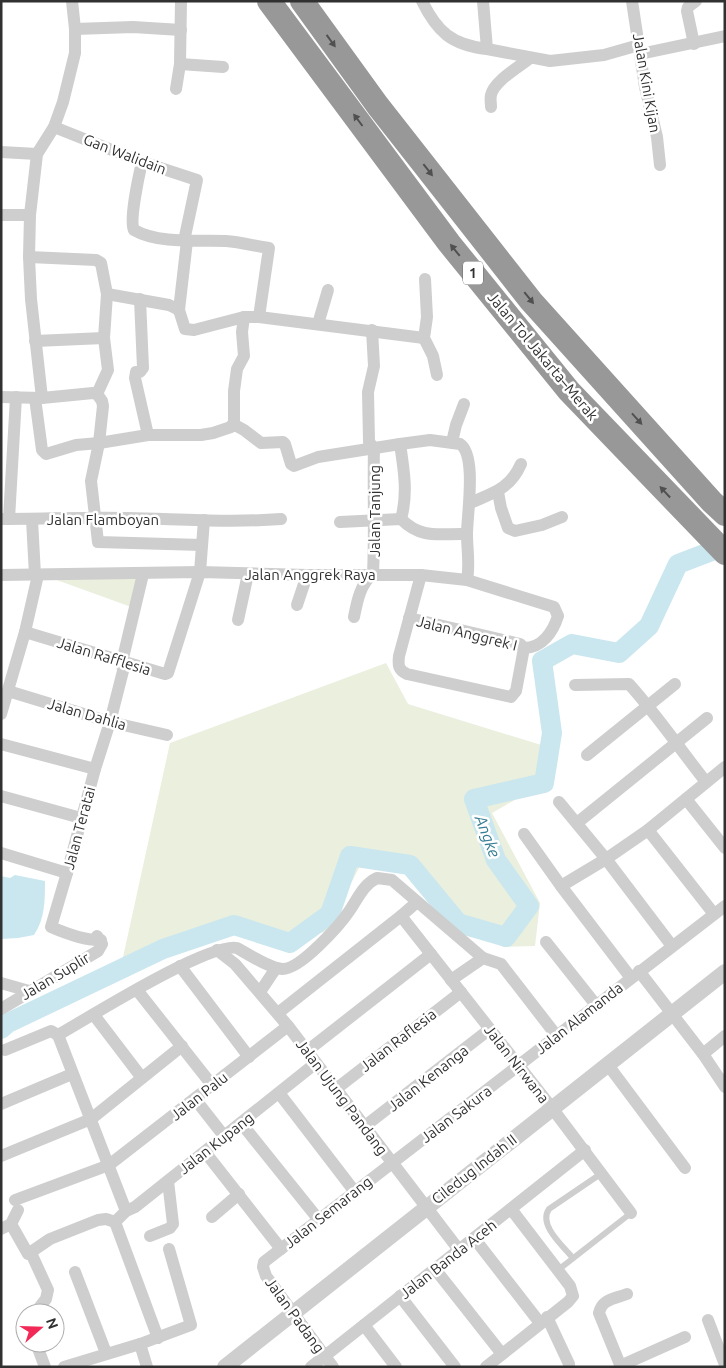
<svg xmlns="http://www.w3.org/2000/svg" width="726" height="1368" font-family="Ubuntu,sans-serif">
<rect width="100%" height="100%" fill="#fff"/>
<!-- green -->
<g fill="#eaefde">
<path d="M 43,575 L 142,576 L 134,608 Z"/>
<path d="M 386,663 L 408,704 L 551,748 L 549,780 L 492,813 L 540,903 L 535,946 L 503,947 L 445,902 L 407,863 L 363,860 L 326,932 L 287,938 L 239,917 L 120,971 L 170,743 Z"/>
</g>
<!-- water -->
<path fill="#cae7ef" d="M 15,875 L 45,881 C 45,900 45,919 34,935 L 18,938 L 1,939 L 1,876 L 10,878 Z"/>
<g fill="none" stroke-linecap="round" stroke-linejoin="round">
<!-- river -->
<path stroke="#cae7ef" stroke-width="20" d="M 1,1029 L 8,1023 L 163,949 L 234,925 L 290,943 L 330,914 L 350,856 L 410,865 L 458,923 L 506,937 L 529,906 L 496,860 L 474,799 L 544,783 L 552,733 L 542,661 L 572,644 L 619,653 L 649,626 L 678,564 L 725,546"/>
<!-- service -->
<g stroke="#cecece" stroke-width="6">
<path d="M 573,1258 C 563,1246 538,1225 549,1209 L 602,1173"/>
<path d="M 558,1270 L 631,1213"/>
</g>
<!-- minor -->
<g stroke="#cecece" stroke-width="12">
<path d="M 422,1 C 437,32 452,45 487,49"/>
<path d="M 483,1 L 487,49 L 550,61 L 604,55 L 639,45"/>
<path d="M 632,1 L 645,87 L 657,137 L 660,165"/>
<path d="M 75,29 L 133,27 L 181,30"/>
<path d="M 694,44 L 687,11 L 688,7 L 696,1"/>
<path d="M 640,54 L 725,36"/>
<path d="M 180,64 L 223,67"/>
<path d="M 176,89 L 180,64 L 181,1"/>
<path d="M 491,107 C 491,103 490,99 491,95 C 494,81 519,67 530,58"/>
<path d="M 54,127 L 142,162 L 197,180 L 184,241"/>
<path d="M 1,152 L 37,154"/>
<path d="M 142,162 C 139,175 129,221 134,230 C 158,244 199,240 226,241 C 240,242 255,246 269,248 L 259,317"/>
<path d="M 1,215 L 30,215"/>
<path d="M 187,241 L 179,310 L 185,329 L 194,330 L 244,317 L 259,317 L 424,338"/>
<path d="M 29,257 L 96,260 L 101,263 L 107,294 L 104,338 L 108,370 L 97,394"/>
<path d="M 425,279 L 427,317 L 424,338 L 433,356 L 437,375"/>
<path d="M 107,294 L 169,305 L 179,310"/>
<path d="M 140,299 L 143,368 L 140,372 L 136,372 L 135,378 L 148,435"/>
<path d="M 318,324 L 328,290"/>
<path d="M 372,330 L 374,366 L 368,392 L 369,442 L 374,448"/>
<path d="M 35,341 L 104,338"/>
<path d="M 97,394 L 102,401 L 103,406 L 99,443 L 91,481 L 98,542 L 202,545"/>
<path d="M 1,397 L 42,398 L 93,393 L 97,394"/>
<path d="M 35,398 L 42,450 L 46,454 L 76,445 L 99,443 L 148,435 L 201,435 L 213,433 L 231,427 L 234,422 L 234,391 L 237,369 L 244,356 L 242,332 L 244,317"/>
<path d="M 42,398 L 31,299 L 29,257 L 30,215 L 37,154 L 54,127 L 63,102 L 75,53 L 75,29 L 72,1"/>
<path d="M 233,424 L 244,430 L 261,443 L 283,442 L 285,444 L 291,464 L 294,466 L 318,457 L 400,444 L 430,440 L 460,444 C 477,455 467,515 467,534 C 467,550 470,564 467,580"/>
<path d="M 452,442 L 456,425 L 464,404"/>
<path d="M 400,444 C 404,470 408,494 401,519"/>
<path d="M 498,492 L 501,508 L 508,528 L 515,531 L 542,525 L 562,517"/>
<path d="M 470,503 C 493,493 510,489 521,464"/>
<path d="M 1,519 C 43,519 86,517 128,518 C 179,519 230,523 281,519"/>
<path d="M 9,519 L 16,397"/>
<path d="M 32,520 L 35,575"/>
<path d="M 340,522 L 401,519 C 422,540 440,533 467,534"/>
<path d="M 1,575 L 200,572 L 307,575 L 421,575 L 467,580 L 554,607 L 558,616 C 553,632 542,648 524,648"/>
<path d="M 421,575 L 399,656 C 398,665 398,670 407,674 L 511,697 L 516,691 L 524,648"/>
<path d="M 297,605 L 307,575"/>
<path d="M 354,617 C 357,602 360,584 373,574 C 375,532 373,490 374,448"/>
<path d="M 409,618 L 520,644 L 524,648"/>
<path d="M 238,620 L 248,574"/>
<path d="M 25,632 L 165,674 L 168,673 L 200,572 L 204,520"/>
<path d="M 575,685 L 629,684 C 657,715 680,749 706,782"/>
<path d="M 8,691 L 110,722 L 167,735"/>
<path d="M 1,714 L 25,632 L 38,575"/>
<path d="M 1,744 L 95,769"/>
<path d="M 587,755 L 675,684"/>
<path d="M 1,796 L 81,818"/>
<path d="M 686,799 L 725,848"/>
<path d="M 559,802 L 606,859 L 672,946"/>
<path d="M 577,823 L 707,718"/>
<path d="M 648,830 L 714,914"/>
<path d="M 524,834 L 561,886 L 631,978"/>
<path d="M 1,853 L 67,873"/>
<path d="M 561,886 L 606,859 L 648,830 L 725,767"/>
<path d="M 401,916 L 552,1108 L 631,1213"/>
<path d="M 101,940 C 85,941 65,933 51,927 L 67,873 L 95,769 L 110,722 L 123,671 L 122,662 L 143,574"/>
<path d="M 546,942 L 596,1005"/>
<path d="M 217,950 L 235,964 L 288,1026 L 459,1250"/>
<path d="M 180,966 L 249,1057"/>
<path d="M 639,971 L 703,1054 L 725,1087"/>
<path d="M 451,980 L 483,958 L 501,964 L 556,1035"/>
<path d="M 1,983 L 29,991"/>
<path d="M 137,990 L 212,1085"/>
<path d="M 260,992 L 276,968"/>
<path d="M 1,1009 L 98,951 L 102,944 L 97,936"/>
<path d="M 278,1013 L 401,916 L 417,902"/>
<path d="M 94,1015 L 142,1078"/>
<path d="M 58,1035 L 126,1211"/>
<path d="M 5,1050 L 51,1031 L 58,1035 C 88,1018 209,942 237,948 C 248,954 269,968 282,969 C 300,970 340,925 350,910 C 358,898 364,884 377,878 L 392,880 L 483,958"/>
<path d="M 307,1051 L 431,954"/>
<path d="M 703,1054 L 725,1036"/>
<path d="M 608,1065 L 685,1168"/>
<path d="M 336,1089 L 461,992"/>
<path d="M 279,1093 L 355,1192"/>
<path d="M 195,1099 L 224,1136"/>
<path d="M 1,1104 L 72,1074"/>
<path d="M 241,1123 L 319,1220"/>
<path d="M 365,1126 L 490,1029"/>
<path d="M 205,1152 L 281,1249"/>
<path d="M 1,1156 L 91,1119 L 182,1046"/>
<path d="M 15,1200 L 109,1165 L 288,1026"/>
<path d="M 212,1217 L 239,1194"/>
<path d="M 115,1222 L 126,1211 L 135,1207 L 316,1063"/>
<path d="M 115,1222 L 158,1338"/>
<path d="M 11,1224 L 28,1254 L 50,1239 L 98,1220 L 106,1219 L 115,1222"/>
<path d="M 1,1229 L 11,1224 L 18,1210"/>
<path d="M 150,1236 L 170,1228 L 173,1224 L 168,1181"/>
<path d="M 474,1238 L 540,1323"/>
<path d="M 31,1253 L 48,1290 L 46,1299 L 35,1313"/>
<path d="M 435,1269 L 502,1354"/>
<path d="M 75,1272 L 106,1353"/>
<path d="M 400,1296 L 455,1367"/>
<path d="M 547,1317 L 569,1364"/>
<path d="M 708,1320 L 725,1365"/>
<path d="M 364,1325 L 396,1367"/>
<path d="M 36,1343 L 45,1367"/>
<path d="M 140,1344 L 147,1367"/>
<path d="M 620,1366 L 685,1337"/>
<path d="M 64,1367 L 140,1344 L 191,1325 L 169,1249"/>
<path d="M 311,1367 L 585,1150"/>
<path d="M 333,1367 L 266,1276 L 263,1267 L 264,1262 L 725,906"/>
<path d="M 486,1367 L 568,1302 L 573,1296 L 570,1286 L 511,1209"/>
<path d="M 621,1367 L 599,1313 C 602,1299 614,1299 627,1294"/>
</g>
<!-- tertiary -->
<path stroke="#cecece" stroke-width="16" d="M 225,1367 L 725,972"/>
<!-- motorway -->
<g stroke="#989898" stroke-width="24">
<path d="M 269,1 L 449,243 L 569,391 L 725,553"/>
<path d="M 302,1 L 378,106 L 531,301 L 712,502 L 725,514"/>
</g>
</g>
<!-- one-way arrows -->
<defs><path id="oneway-solid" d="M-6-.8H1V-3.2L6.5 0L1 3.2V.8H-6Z" transform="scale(1.25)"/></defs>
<g fill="#505050">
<use href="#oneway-solid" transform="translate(331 41) rotate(54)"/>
<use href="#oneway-solid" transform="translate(358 120) rotate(-127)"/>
<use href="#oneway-solid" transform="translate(428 170) rotate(52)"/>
<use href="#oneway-solid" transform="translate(455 250) rotate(-129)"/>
<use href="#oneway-solid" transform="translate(529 298) rotate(51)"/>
<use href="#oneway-solid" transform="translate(637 419) rotate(48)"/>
<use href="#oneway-solid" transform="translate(665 492) rotate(-133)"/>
</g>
<g text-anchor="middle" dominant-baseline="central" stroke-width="5" stroke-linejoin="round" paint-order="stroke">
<!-- shield labels -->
<rect fill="#fff" stroke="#6f6f6f" stroke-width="1" x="463" y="261.5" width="20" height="23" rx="4"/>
<g font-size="14" font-weight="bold" fill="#313131">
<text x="473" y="273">1</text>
</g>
<!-- street labels -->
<g font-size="15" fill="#313131" stroke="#fff">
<text transform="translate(647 83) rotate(80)">Jalan Kini Kijan</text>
<text transform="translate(125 154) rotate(21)">Gan Walidain</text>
<text transform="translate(543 356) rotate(50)">Jalan Tol Jakarta–Merak</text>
<text transform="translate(374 511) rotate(-90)">Jalan Tanjung</text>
<text x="103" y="519">Jalan Flamboyan</text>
<text x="310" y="574">Jalan Anggrek Raya</text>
<text transform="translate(467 633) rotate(14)">Jalan Anggrek I</text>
<text transform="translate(104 656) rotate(17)">Jalan Rafflesia</text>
<text transform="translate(87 714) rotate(16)">Jalan Dahlia</text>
<text transform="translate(79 828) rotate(-75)">Jalan Teratai</text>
<text transform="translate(55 976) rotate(-31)">Jalan Suplir</text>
<text transform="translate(579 1018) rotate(-38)">Jalan Alamanda</text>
<text transform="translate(398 1040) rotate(-38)">Jalan Raflesia</text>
<text transform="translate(517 1064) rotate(52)">Jalan Nirwana</text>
<text transform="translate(428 1078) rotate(-38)">Jalan Kenanga</text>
<text transform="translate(199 1096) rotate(-38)">Jalan Palu</text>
<text transform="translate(342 1097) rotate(53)">Jalan Ujung Pandang</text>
<text transform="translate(456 1114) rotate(-37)">Jalan Sakura</text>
<text transform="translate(216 1143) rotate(-38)">Jalan Kupang</text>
<text transform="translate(474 1169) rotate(-38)">Ciledug Indah II</text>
<text transform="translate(328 1212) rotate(-38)">Jalan Semarang</text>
<text transform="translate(448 1259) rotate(-38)">Jalan Banda Aceh</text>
<text transform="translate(295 1315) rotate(54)">Jalan Padang</text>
</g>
<!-- water labels -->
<g font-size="16" font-style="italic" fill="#357d93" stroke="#fff">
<text transform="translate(488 836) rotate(69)">Angke</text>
</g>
</g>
<!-- border -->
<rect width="726" height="1368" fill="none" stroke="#313131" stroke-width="5"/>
<!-- north arrow -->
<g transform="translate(40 1328) rotate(70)"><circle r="24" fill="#ffffff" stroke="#adadad"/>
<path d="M0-4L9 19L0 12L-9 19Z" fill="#f22857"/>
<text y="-8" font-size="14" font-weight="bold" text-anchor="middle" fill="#313131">N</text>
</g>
</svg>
